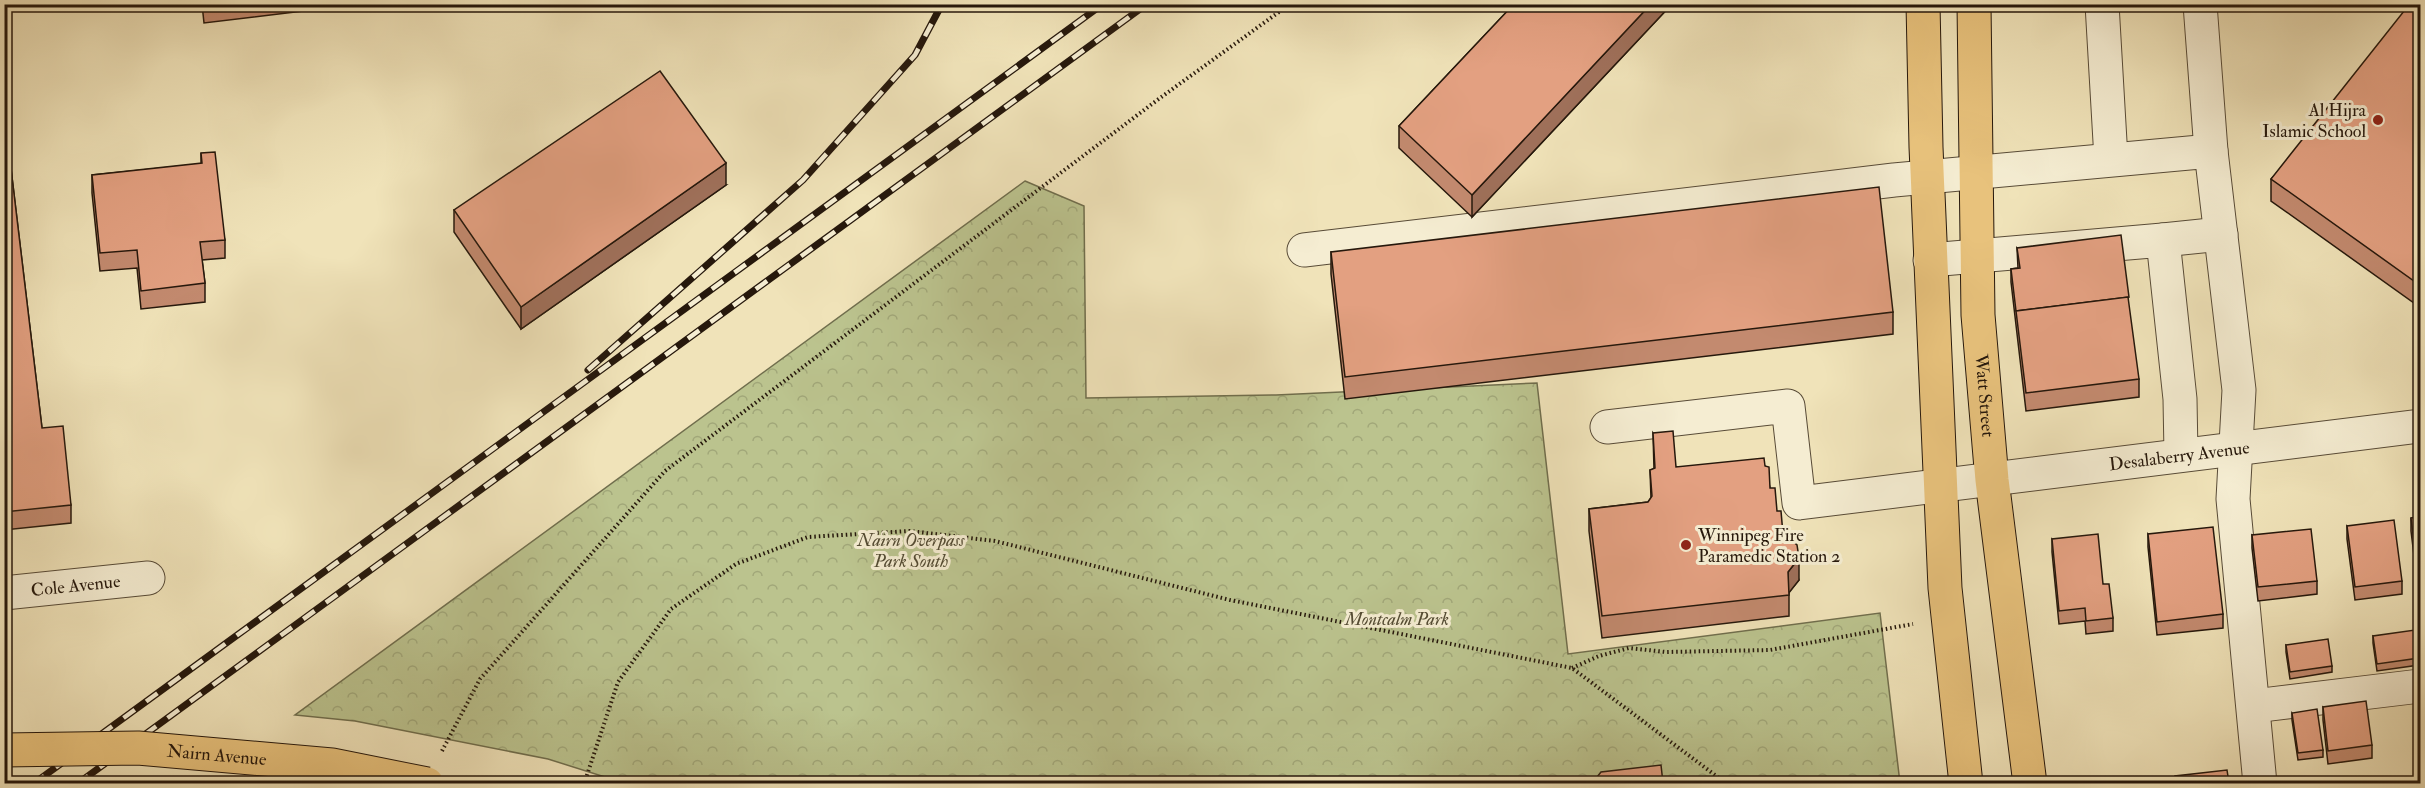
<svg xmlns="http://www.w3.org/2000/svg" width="2425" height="788" font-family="'IM FELL Double Pica',serif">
<defs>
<pattern id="forest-crowns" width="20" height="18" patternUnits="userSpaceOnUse" patternTransform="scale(1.5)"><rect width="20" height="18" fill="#bbc38e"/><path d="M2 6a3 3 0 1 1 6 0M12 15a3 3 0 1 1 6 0" fill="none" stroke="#a1a779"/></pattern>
</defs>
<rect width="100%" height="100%" fill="#f0e3b9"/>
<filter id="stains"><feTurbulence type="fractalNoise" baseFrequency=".00333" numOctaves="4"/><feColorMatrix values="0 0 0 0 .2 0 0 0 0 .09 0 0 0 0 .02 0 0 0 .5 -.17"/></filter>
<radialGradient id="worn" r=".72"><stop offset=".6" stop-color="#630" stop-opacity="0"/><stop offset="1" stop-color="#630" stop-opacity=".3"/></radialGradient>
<!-- forest -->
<path fill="url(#forest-crowns)" stroke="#706e4d" stroke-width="1.5" d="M 1025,181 L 1084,206 L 1086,398 L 1276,395 L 1537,383 L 1568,654 L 1880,613 L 1900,783 L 627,784 L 548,759 L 355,721 L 295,715 Z"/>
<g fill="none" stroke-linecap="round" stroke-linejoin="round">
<!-- minor casing -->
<g stroke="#584b37" stroke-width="35">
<g id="minor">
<path d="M 2102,4 L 2111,159"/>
<path d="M 2200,4 L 2211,151"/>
<path d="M 2163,240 L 2221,234"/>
<path d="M 1304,250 L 1894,180 L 2211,151 L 2239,390 L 2233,499 L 2260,784"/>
<path d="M 1930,260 L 2163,240 L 2180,399 L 2181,454"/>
<path id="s1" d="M 1607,427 L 1788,406 L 1799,503 L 2420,426"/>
<path id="s2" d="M 4,593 L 148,578"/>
<path d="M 2254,706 L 2420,686"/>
</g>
</g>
<!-- major casing -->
<g stroke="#26180c" stroke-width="35">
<g id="major">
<path d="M 1923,4 L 1926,147 L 1945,588 L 1966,784"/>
<path id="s3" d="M 1974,4 L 1978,315 L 1992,480 L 2030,784"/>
</g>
</g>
<!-- path -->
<g stroke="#26180c" stroke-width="4" stroke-dasharray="1.5 3" stroke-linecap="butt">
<path d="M 1572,668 L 1599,656 L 1629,648 L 1666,652 L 1770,650 L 1913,624"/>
<path d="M 442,751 L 480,679 L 665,471 L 1160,98 L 1290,4"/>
<path d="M 584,784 L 618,682 L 671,609 L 736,564 L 808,537 L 910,531 L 995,541 L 1230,600 L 1572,668 L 1727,784"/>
</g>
<!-- minor -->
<use href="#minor" stroke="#f5edd2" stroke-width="33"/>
<!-- major -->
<use href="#major" stroke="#e8c27c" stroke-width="33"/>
<!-- rail casing -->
<g stroke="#26180c" stroke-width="7">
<g id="rail">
<path d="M 588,370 L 803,180 L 915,55 L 942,4"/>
<path d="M 33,784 L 1103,4"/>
<path d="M 77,784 L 1147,4"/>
</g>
</g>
<!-- rail -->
<use href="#rail" stroke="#f5edd2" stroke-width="4.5" stroke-dasharray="14" stroke-linecap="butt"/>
<!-- major-bridge casing -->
<g stroke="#26180c" stroke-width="35" stroke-linecap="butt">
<g id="major-bridge">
<path id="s4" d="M 4,750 L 138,748 L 332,765 L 427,784"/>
</g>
</g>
<!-- major-bridge -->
<use href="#major-bridge" stroke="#e8c27c" stroke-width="33"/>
</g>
<!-- wall -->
<g fill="#c38a6f" stroke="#26180c" stroke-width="1.5">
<path d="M 202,4 L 361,4 L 204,23 Z"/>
<path d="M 1514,4 L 1672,4 L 1472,217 L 1399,148 L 1399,126 Z"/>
<path d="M 2421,16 L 2421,308 L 2271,201 L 2271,179 Z"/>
<path d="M 4,110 L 42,428 L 71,505 L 71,523 L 4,530 Z"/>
<path d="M 201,153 L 225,240 L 225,258 L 202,260 L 205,283 L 205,302 L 141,309 L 137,268 L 100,271 L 92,193 L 92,175 L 201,164 Z"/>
<path d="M 726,185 L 521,329 L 454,232 L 454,210 Z"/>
<path d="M 2017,248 L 2139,379 L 2139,397 L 2026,411 L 2011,282 L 2011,269 L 2018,268 Z"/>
<path d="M 1331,252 L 1893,312 L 1893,334 L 1345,399 L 1331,274 Z"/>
<path d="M 1653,433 L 1676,467 L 1765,466 L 1770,488 L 1783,534 L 1799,580 L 1789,592 L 1789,616 L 1602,638 L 1589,531 L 1589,509 L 1648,502 L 1651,498 L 1650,470 L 1654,469 Z"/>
<path d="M 2421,516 L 2421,579 L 2417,580 L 2411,531 L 2411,518 Z"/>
<path d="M 2347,526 L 2402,581 L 2402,594 L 2355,600 L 2347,539 Z"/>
<path d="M 2148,534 L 2223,614 L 2223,628 L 2157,635 L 2148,547 Z"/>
<path d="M 2252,535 L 2317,581 L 2317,594 L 2258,601 L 2252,548 Z"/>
<path d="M 2052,539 L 2103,584 L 2113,618 L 2113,631 L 2086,634 L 2085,621 L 2059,624 L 2052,552 Z"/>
<path d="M 2421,591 L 2421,637 L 2416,605 L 2416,592 Z"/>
<path d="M 2373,636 L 2419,658 L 2419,665 L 2377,671 L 2373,643 Z"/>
<path d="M 2286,645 L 2332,666 L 2332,672 L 2290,679 L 2286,652 Z"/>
<path d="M 2323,707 L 2372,745 L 2372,758 L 2328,764 L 2323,720 Z"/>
<path d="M 2415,708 L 2421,708 L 2421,751 L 2419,751 Z"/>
<path d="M 2292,713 L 2323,750 L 2323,757 L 2298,760 L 2292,720 Z"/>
</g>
<!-- shaded-wall -->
<g fill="#9f705a" stroke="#26180c" stroke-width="1.5">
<path d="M 1651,4 L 1672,4 L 1472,217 L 1472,195 Z"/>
<path d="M 726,163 L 726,185 L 521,329 L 521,307 Z"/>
<path d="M 1799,558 L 1799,580 L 1788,594 L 1788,572 Z"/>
</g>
<!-- building -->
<g fill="#e3a081" stroke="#26180c" stroke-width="1.5">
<path d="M 1514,4 L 1651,4 L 1472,195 L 1399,126 Z"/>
<path d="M 2408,6 L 2421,16 L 2421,286 L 2271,179 Z"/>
<path d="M 660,71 L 726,163 L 521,307 L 454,210 Z"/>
<path d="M 4,110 L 42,428 L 63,426 L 71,505 L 4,512 Z"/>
<path d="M 215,152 L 225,240 L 200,242 L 205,283 L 141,291 L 137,250 L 100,253 L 92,175 L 202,163 L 201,153 Z"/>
<path d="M 1879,187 L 1893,312 L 1345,377 L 1331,252 Z"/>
<path d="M 2121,235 L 2129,297 L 2016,311 L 2011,269 L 2020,268 L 2017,248 Z"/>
<path d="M 2128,297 L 2139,379 L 2026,393 L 2016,311 Z"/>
<path d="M 1673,431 L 1676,467 L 1764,458 L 1765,466 L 1769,467 L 1770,488 L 1775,488 L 1777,511 L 1781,511 L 1783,534 L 1797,545 L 1799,558 L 1788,572 L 1789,595 L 1602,616 L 1589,509 L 1648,502 L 1652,496 L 1650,470 L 1655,468 L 1653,433 Z"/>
<path d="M 2421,516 L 2421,566 L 2417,567 L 2411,518 Z"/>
<path d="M 2394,520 L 2402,581 L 2355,587 L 2347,526 Z"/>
<path d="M 2213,527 L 2223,614 L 2157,622 L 2148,534 Z"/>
<path d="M 2311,529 L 2317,581 L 2258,587 L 2252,535 Z"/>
<path d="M 2098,534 L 2103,584 L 2109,584 L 2113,618 L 2086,621 L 2085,608 L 2059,611 L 2052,539 Z"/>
<path d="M 2421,591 L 2421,624 L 2416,592 Z"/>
<path d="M 2415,630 L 2419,658 L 2377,664 L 2373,636 Z"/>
<path d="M 2328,639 L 2332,666 L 2290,672 L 2286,645 Z"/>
<path d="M 2366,701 L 2372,745 L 2328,751 L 2323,707 Z"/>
<path d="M 2415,708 L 2421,708 L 2421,744 L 2419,744 Z"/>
<path d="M 2317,709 L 2323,750 L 2298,753 L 2292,713 Z"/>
<path d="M 1661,765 L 1663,783 L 1593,783 L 1593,782 L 1601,772 Z"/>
<path d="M 2227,770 L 2229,783 L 2176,783 L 2175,776 Z"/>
<path d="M 2421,776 L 2421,783 L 2401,783 L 2400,779 Z"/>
<path d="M 2386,778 L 2387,783 L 2344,783 Z"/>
</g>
<!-- markers -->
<g fill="#8f2418" stroke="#f5edd2" stroke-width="2">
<circle cx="2378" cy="120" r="6"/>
<circle cx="1686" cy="545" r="6"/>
</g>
<g text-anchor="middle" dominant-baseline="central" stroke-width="6" stroke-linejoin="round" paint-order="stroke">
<!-- poi labels -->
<g font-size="18" fill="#26180c" stroke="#f5edd2" text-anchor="end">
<text x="2366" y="110">Al Hijra<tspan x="2366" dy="21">Islamic School</tspan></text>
<text x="1698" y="535" text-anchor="start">Winnipeg Fire<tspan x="1698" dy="21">Paramedic Station 2</tspan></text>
</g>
<!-- street labels -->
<g font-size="18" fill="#26180c" stroke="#f5edd2">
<text stroke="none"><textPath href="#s3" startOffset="392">Watt Street</textPath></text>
<text stroke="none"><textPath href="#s1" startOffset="663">Desalaberry Avenue</textPath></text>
<text stroke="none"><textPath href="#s2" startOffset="72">Cole Avenue</textPath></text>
<text stroke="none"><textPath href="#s4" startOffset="213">Nairn Avenue</textPath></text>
</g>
<!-- park labels -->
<g font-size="18" font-style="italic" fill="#534b33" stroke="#f5edd2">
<text x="911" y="540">Nairn Overpass<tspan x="911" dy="21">Park South</tspan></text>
<text x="1397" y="619">Montcalm Park</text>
</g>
</g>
<!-- margin -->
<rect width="2425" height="788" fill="none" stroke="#f0e3b9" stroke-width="24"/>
<rect x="6" y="6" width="2413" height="776" fill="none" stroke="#26180c" stroke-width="3"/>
<rect x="12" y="12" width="2401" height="764" fill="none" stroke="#26180c" stroke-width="1.5"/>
<rect width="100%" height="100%" filter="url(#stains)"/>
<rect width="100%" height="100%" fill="url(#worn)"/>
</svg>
